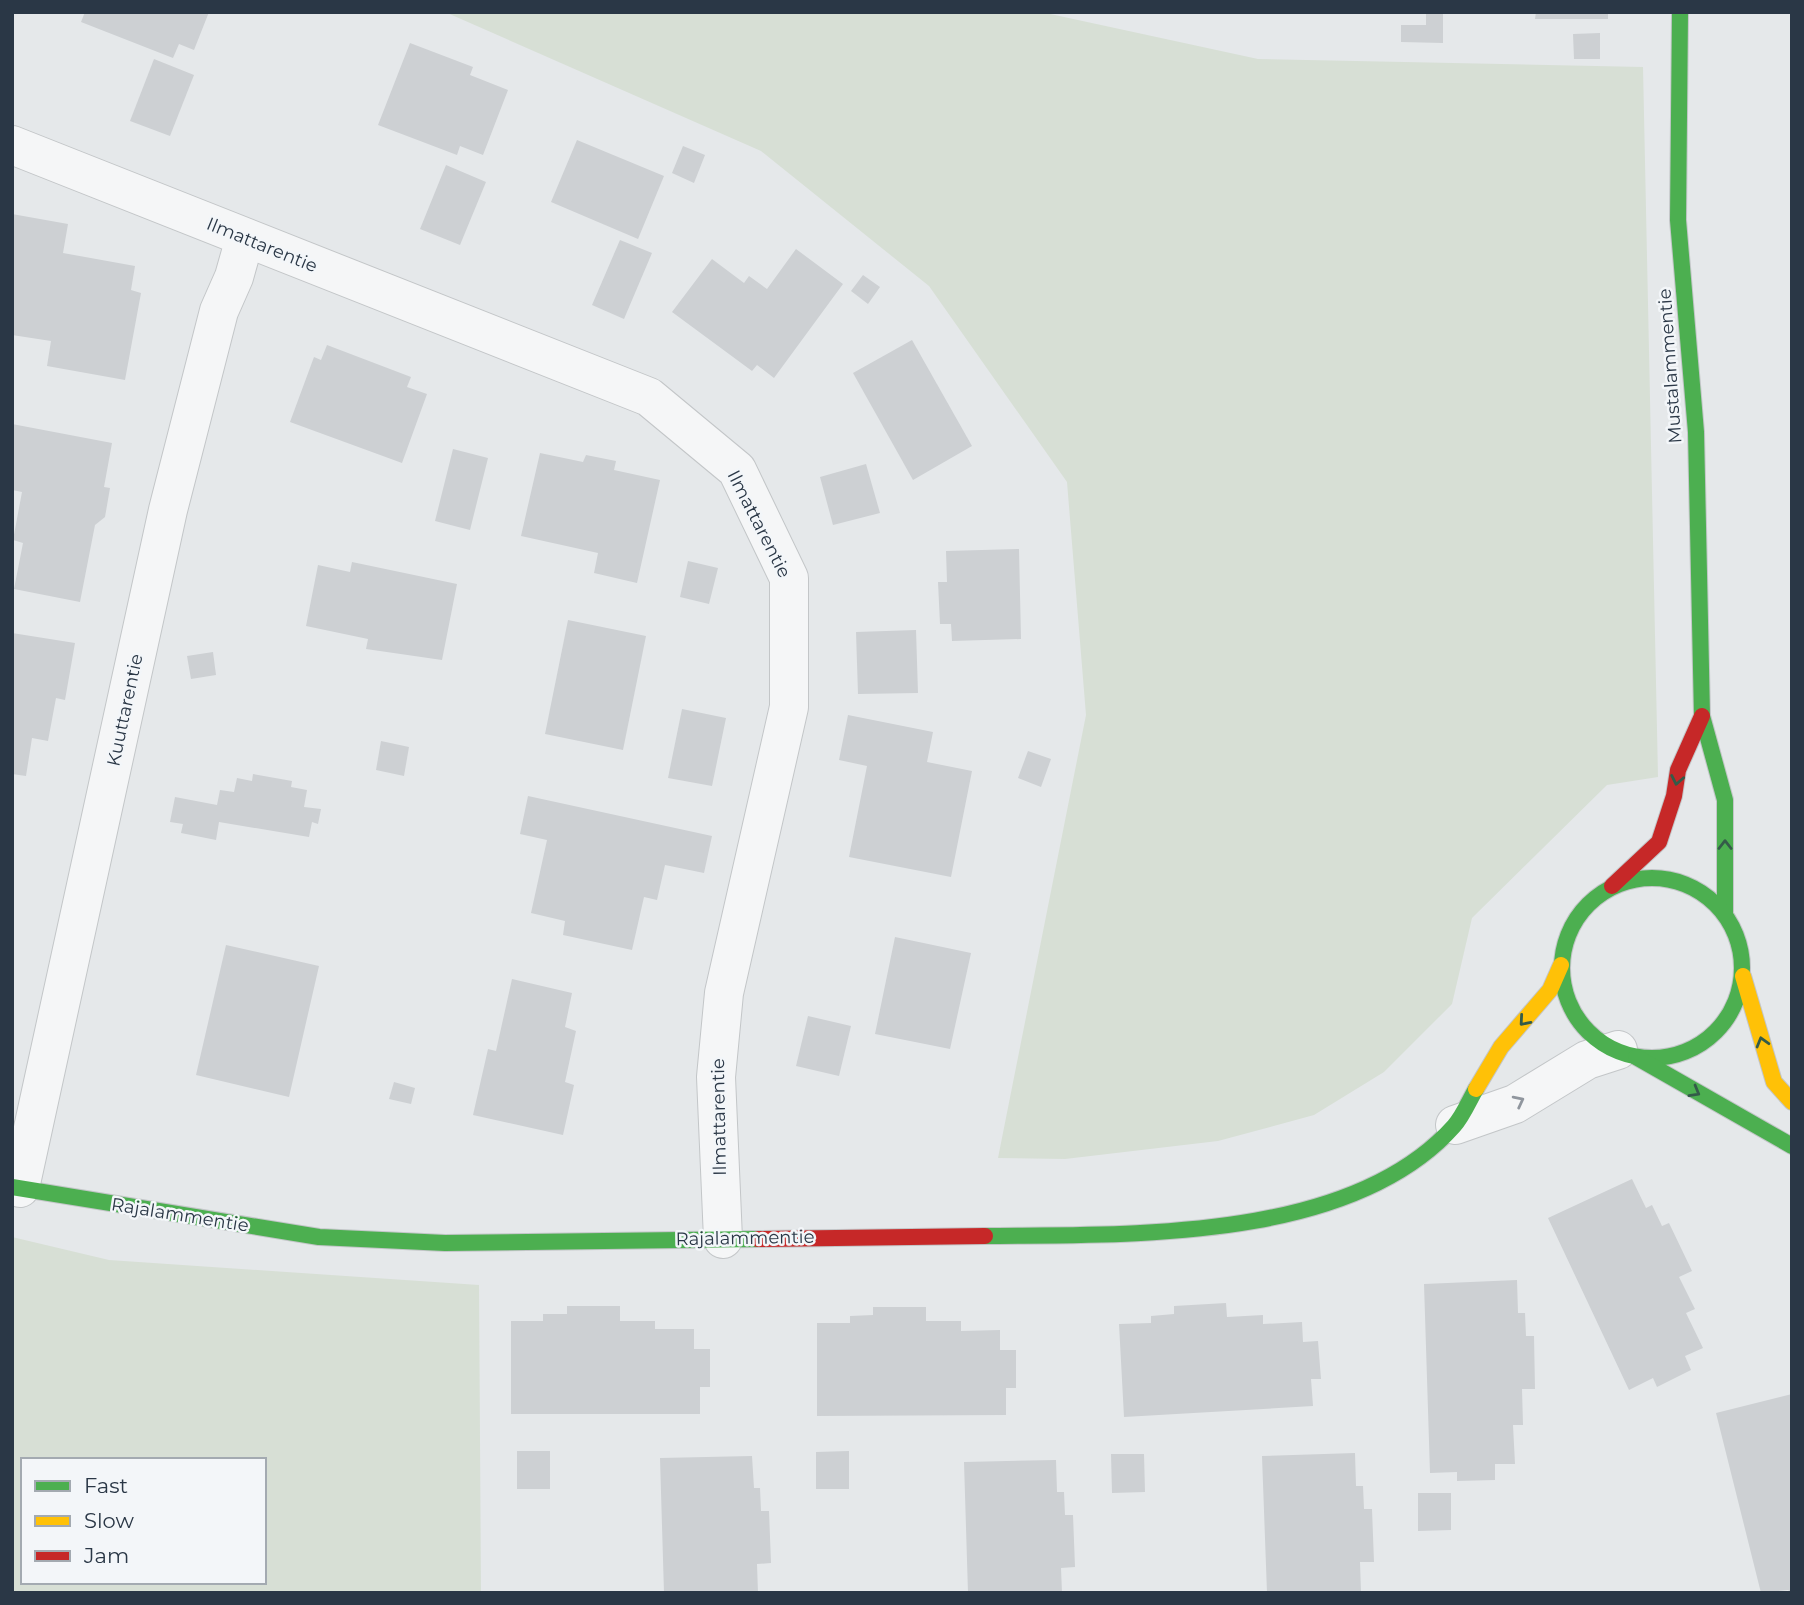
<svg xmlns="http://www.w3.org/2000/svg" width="1804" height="1605" font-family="Montserrat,sans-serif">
<rect width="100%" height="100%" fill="#e5e8ea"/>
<!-- green -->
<g fill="#d7dfd5" fill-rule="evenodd">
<path d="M 445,12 L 1041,12 L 1258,59 L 1643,67 L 1658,777 L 1607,785 L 1472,918 L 1452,1004 L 1384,1072 L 1314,1115 L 1218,1141 L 1065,1159 L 998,1158 L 1086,715 L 1067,482 L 929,286 L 761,151 Z"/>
<path d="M 12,1237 L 109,1260 L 479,1285 L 481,1593 L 12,1593 ZM 23,1460 L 264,1460 L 264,1582 L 23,1582 Z"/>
</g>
<!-- building -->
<g fill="#cdd0d3">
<path d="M 85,12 L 209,12 L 194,50 L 179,44 L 173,58 L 81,22 Z"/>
<path d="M 1426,12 L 1443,12 L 1443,43 L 1401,42 L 1401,25 L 1426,25 Z"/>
<path d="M 1536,12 L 1608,12 L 1608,19 L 1535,19 Z"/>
<path d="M 1600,33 L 1600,59 L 1574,59 L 1573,34 Z"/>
<path d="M 410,43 L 473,67 L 470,75 L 508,90 L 483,155 L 460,146 L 457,155 L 378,125 Z"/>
<path d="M 154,59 L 194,75 L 170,136 L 130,121 Z"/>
<path d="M 577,140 L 664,176 L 638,239 L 551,202 Z"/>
<path d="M 683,146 L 705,155 L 694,183 L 672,173 Z"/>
<path d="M 446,165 L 486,182 L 460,245 L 420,229 Z"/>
<path d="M 12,214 L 68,224 L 63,253 L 135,266 L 131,290 L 141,293 L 125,380 L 47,366 L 51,341 L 12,335 Z"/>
<path d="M 620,240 L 652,253 L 624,319 L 592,305 Z"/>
<path d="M 796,249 L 843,284 L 774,378 L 757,365 L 752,371 L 672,312 L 712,259 L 744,283 L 749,276 L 767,289 Z"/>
<path d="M 863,275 L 880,287 L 868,304 L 851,291 Z"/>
<path d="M 912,340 L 972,446 L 913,480 L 853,373 Z"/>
<path d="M 327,345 L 411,377 L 407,387 L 427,394 L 402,463 L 290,422 L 314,357 L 321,360 Z"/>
<path d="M 12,424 L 112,443 L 104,487 L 110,488 L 105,517 L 95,525 L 80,602 L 14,589 L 23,543 L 13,540 L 22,492 L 12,490 Z"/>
<path d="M 453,449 L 488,458 L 470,530 L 435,521 Z"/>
<path d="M 540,453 L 583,462 L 586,455 L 616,461 L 614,470 L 660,480 L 637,583 L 594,573 L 598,553 L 521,536 Z"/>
<path d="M 866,464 L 880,513 L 833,525 L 820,477 Z"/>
<path d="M 1019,549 L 1021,639 L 952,641 L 951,624 L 940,624 L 938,582 L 947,582 L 946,551 Z"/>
<path d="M 688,561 L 718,568 L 709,604 L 680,597 Z"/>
<path d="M 352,562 L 457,584 L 442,660 L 366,649 L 368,639 L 306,626 L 318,565 L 350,572 Z"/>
<path d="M 568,620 L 646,636 L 623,750 L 545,734 Z"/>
<path d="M 916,630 L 918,693 L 858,694 L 856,632 Z"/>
<path d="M 12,633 L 75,643 L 65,700 L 56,698 L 48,741 L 32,738 L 26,776 L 12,774 Z"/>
<path d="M 213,652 L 216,675 L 191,679 L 187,656 Z"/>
<path d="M 682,709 L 726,718 L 712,786 L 668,778 Z"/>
<path d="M 848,715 L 933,732 L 927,762 L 972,771 L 951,877 L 849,857 L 867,766 L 839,760 Z"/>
<path d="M 381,741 L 409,747 L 404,776 L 376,770 Z"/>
<path d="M 1028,751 L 1051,759 L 1041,787 L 1018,778 Z"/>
<path d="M 253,774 L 292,781 L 291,787 L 307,790 L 304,807 L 321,809 L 318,824 L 312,822 L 309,837 L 219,822 L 216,840 L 181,833 L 183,824 L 170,822 L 175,797 L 217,805 L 220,790 L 234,792 L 237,778 L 252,781 Z"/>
<path d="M 528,796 L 712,836 L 704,873 L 665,865 L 657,900 L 644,897 L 632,950 L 563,935 L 565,921 L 531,913 L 547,840 L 520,834 Z"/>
<path d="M 895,937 L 971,953 L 950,1049 L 875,1034 Z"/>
<path d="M 226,945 L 319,966 L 289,1097 L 196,1075 Z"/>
<path d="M 512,979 L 572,993 L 565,1027 L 576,1031 L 565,1082 L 574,1085 L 563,1135 L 473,1115 L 488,1049 L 496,1051 Z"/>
<path d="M 808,1016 L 851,1026 L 839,1076 L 796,1066 Z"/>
<path d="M 394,1082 L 415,1088 L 411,1104 L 389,1099 Z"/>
<path d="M 1632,1179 L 1646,1208 L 1652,1205 L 1662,1226 L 1669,1223 L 1692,1271 L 1679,1277 L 1695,1309 L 1686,1313 L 1703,1348 L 1685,1356 L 1691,1370 L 1657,1387 L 1653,1378 L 1629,1390 L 1548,1218 Z"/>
<path d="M 1517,1280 L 1518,1313 L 1525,1313 L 1526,1336 L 1534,1336 L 1535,1389 L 1522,1389 L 1523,1425 L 1513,1425 L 1515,1464 L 1495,1464 L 1495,1480 L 1457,1481 L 1457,1472 L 1430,1473 L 1424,1284 Z"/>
<path d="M 1226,1303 L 1227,1317 L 1263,1315 L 1263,1324 L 1302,1322 L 1303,1342 L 1318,1341 L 1321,1379 L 1311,1379 L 1313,1406 L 1124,1417 L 1119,1324 L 1151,1323 L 1151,1316 L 1174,1314 L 1174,1306 Z"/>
<path d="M 567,1306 L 620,1306 L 620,1321 L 655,1321 L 655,1329 L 694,1329 L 694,1349 L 710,1349 L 710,1387 L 700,1387 L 700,1414 L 511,1414 L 511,1321 L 543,1321 L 543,1314 L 567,1314 Z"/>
<path d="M 873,1307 L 926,1307 L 926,1321 L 961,1321 L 961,1331 L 1000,1330 L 1000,1350 L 1016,1350 L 1016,1388 L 1006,1388 L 1006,1415 L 817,1416 L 817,1323 L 850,1323 L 850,1316 L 873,1315 Z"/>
<path d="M 1792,1394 L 1792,1593 L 1788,1590 L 1761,1593 L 1716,1413 Z"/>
<rect x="517" y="1451" width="33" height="38"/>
<path d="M 849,1451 L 849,1489 L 816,1489 L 816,1452 Z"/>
<path d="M 1355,1453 L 1356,1486 L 1363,1486 L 1364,1509 L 1372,1509 L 1374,1562 L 1360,1562 L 1361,1593 L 1267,1593 L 1262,1456 Z"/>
<path d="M 1111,1454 L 1144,1454 L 1145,1492 L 1112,1493 Z"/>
<path d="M 752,1456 L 754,1488 L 760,1488 L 761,1511 L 769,1511 L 771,1563 L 757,1564 L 758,1593 L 664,1593 L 660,1458 Z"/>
<path d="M 1056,1460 L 1057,1492 L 1064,1492 L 1065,1515 L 1073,1515 L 1075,1567 L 1061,1568 L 1062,1593 L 968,1593 L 964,1462 Z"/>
<path d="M 1418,1493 L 1451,1493 L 1451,1530 L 1418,1531 Z"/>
</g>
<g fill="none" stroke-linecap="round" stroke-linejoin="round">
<!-- street casing -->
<g stroke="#c3c6c8" stroke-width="40">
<g id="street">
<path d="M 12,145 L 649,397 L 737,470 L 789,578 L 789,707 L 724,993 L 716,1077 L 723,1239"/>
<path d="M 1455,1125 L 1515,1104 L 1587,1060 L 1618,1050"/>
<path d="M 20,1188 L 168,510 L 219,311 L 234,277 L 245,238"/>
</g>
</g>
<!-- fast casing -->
<g stroke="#c3c6c8" stroke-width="18">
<g id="fast">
<path d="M 1680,12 L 1678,220 L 1696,432 L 1702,716 L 1725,800 L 1725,913"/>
<circle cx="1652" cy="968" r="90"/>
<path d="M 1636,1057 L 1792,1146"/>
<path d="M 12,1187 L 319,1237 L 445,1243 L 758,1239"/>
<path d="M 985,1236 C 1128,1234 1350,1243 1454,1126 C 1463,1116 1469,1101 1476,1089"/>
</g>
</g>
<!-- slow casing -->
<g stroke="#c3c6c8" stroke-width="18">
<g id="slow">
<path d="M 1743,976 L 1774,1082 L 1792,1102"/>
<path d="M 1476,1089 L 1501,1047 L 1550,990 L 1561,965"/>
</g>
</g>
<!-- jam casing -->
<g stroke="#c3c6c8" stroke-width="18">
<g id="jam">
<path d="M 1612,886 L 1659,842 L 1674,796 L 1678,770 L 1702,716"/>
<path d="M 758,1239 L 985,1236"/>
</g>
</g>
<!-- street -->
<use href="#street" stroke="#f5f6f7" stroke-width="38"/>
<!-- fast -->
<use href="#fast" stroke="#4caf50" stroke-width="16"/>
<!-- slow -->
<use href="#slow" stroke="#ffc107" stroke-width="16"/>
<!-- jam -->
<use href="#jam" stroke="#c62828" stroke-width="16"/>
</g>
<!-- one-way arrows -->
<defs><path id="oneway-chevron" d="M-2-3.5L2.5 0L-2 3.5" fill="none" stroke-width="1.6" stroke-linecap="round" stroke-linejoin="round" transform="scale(1.75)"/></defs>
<g stroke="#345b49">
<use href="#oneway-chevron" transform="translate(1677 780) rotate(101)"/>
<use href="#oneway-chevron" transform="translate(1725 845) rotate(-90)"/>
<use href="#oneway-chevron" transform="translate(1524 1021) rotate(131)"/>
<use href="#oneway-chevron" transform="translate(1762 1042) rotate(-106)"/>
<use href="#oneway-chevron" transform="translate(1695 1092) rotate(30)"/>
</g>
<use stroke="#90969e" href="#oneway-chevron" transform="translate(1519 1101) rotate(-27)"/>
<g text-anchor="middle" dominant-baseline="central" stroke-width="5" stroke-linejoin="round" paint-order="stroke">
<!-- street labels -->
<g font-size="18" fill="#2a3746" stroke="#f3f6f9">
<text transform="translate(262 245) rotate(22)">Ilmattarentie</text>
<text transform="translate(1670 366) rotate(-94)">Mustalammentie</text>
<text transform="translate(759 524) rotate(63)">Ilmattarentie</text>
<text transform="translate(125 710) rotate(-78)">Kuuttarentie</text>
<text transform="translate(719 1117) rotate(-91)">Ilmattarentie</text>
<text transform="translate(180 1215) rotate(9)">Rajalammentie</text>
<text transform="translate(745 1238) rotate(-1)">Rajalammentie</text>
</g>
</g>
<!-- border -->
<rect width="1804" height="1605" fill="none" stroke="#2a3746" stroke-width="28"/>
<!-- legend -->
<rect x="21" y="1458" width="245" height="126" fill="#f3f6f9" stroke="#a3aab1" stroke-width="2"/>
<rect x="35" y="1481" width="35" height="10" fill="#4caf50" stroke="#a3aab1" stroke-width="2"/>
<text x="84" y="1493" font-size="21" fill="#2a3746">Fast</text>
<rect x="35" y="1516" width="35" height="10" fill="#ffc107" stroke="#a3aab1" stroke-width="2"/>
<text x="84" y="1528" font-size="21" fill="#2a3746">Slow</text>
<rect x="35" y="1551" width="35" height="10" fill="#c62828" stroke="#a3aab1" stroke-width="2"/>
<text x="84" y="1563" font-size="21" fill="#2a3746">Jam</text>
</svg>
